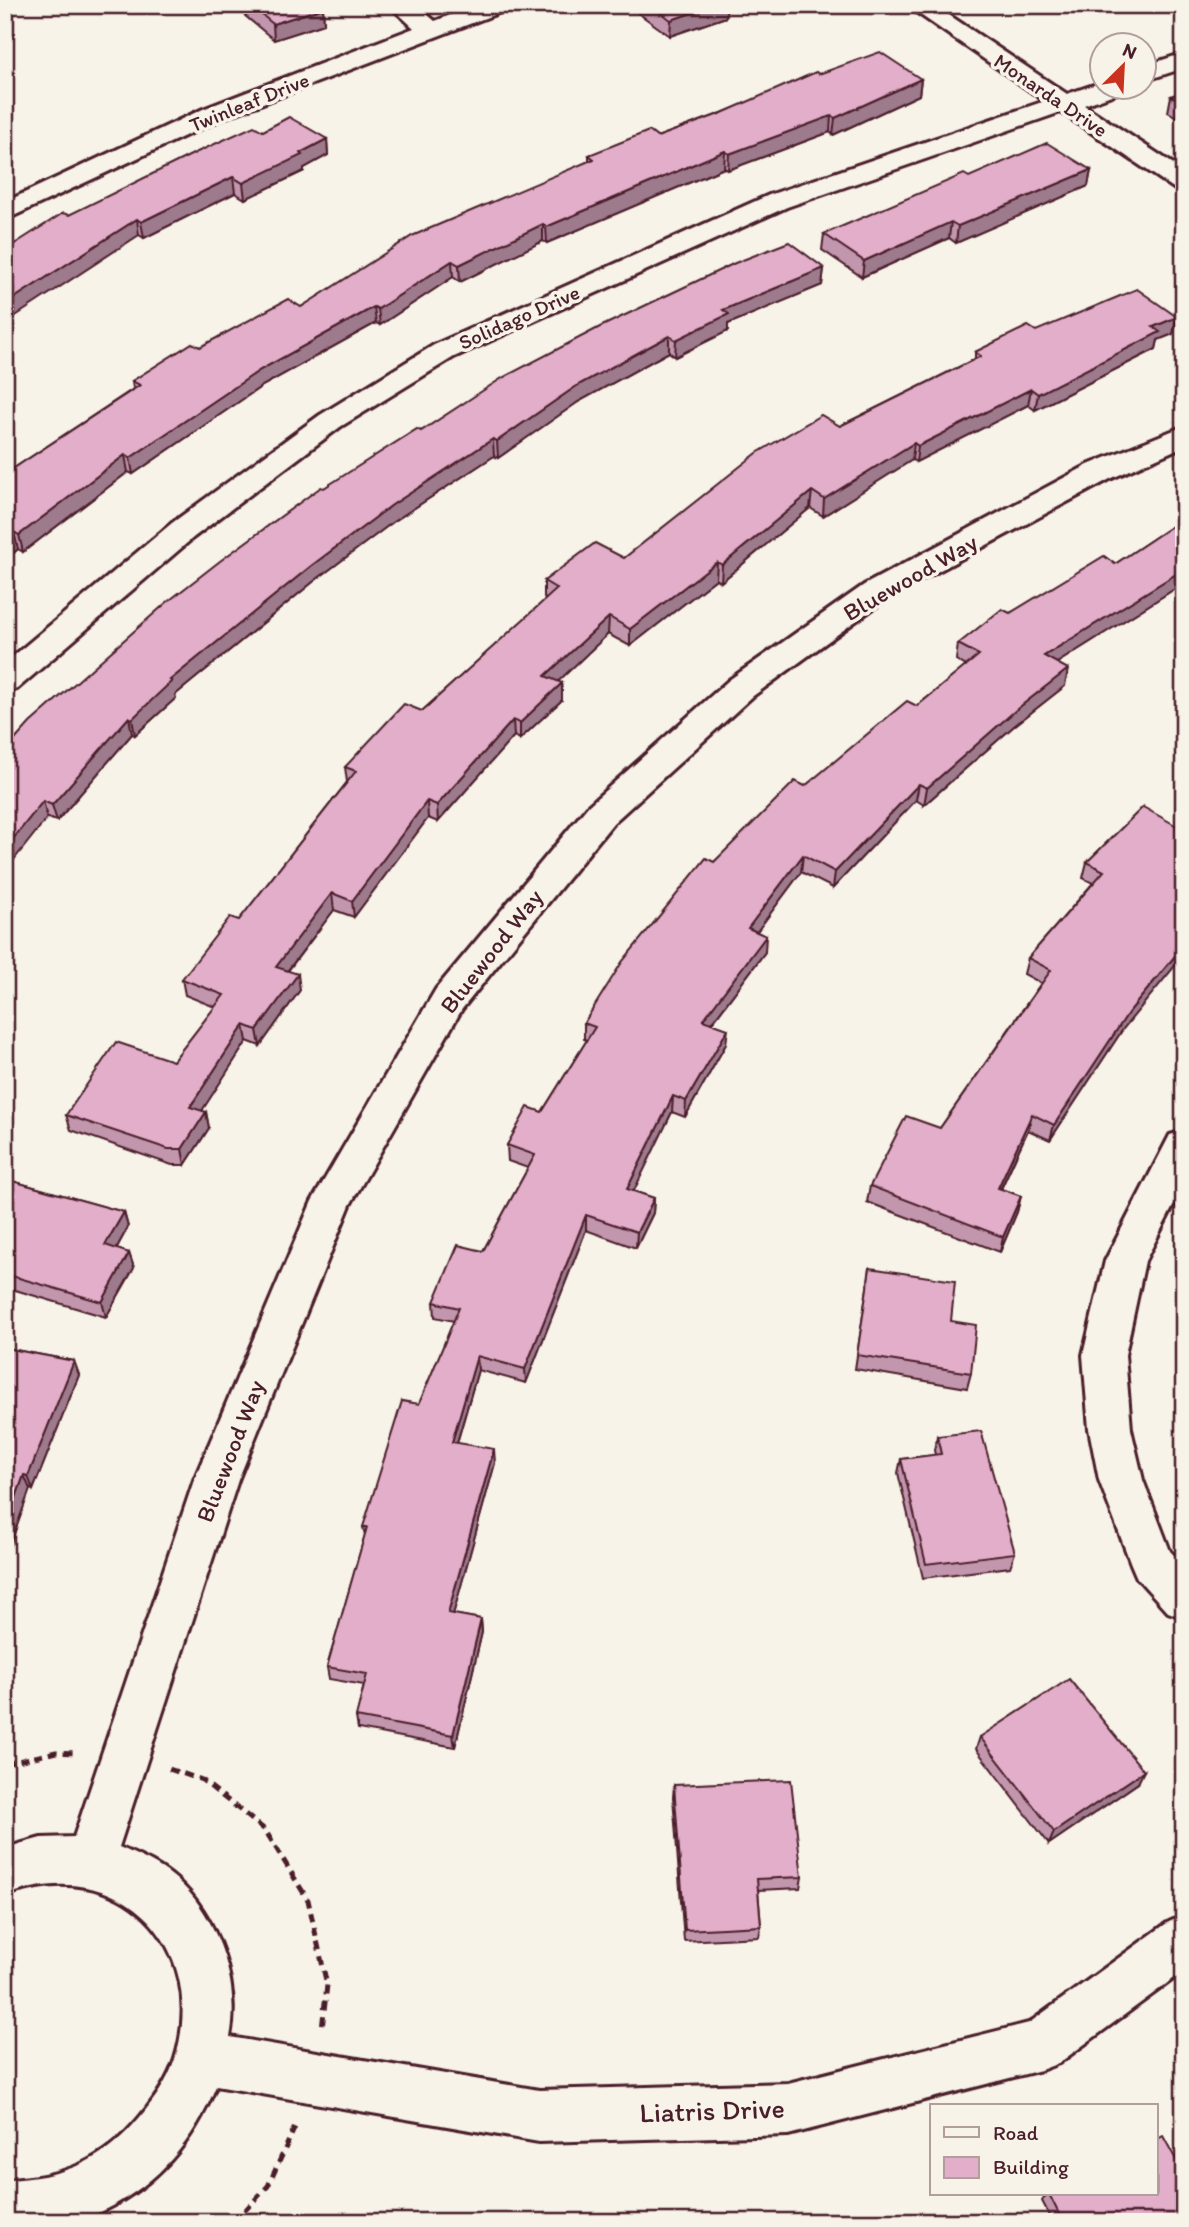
<svg xmlns="http://www.w3.org/2000/svg" width="1189" height="2227" font-family="Itim,sans-serif">
<rect width="100%" height="100%" fill="#f7f3e8"/>
<filter id="ink" filterUnits="userSpaceOnUse"><feTurbulence type="fractalNoise" baseFrequency=".0143" numOctaves="2"/><feDisplacementMap in="SourceGraphic" scale="14" xChannelSelector="R" yChannelSelector="G"/><feConvolveMatrix kernelMatrix="1 2 1 2 8 2 1 2 1" color-interpolation-filters="sRGB"/></filter>
<g filter="url(#ink)">
<g fill="none" stroke-linecap="round" stroke-linejoin="round">
<!-- minor casing -->
<g stroke="#4a1f2b" stroke-width="6">
<g id="minor">
<path d="M 389,5 L 416,5 L 435,21 L 476,5 L 510,5 L 506,10 L 221,119 L 5,220 L 5,202 L 203,109 L 414,28 Z"/>
<path d="M 906,5 L 934,5 L 1067,94 L 1102,82 L 1102,88 L 1120,88 L 1117,93 L 1084,105 L 1184,171 L 1184,191 L 1175,189 L 1061,112 L 787,207 L 454,357 L 340,427 L 194,537 L 17,689 L 5,692 L 5,663 L 172,523 L 320,415 L 434,345 L 769,195 L 1045,101 Z"/>
<path d="M 1184,53 L 1184,68 L 1144,81 L 1144,66 Z"/>
<path d="M 1184,426 L 1184,446 L 1110,479 L 886,599 L 753,696 L 613,823 L 462,1009 L 350,1205 L 238,1480 L 119,1847 C 139,1856 159,1864 176,1879 C 217,1915 241,1983 230,2037 L 539,2090 L 788,2083 L 1029,2023 L 1167,1923 L 1184,1915 L 1184,1971 L 1059,2063 L 1041,2070 L 788,2135 L 539,2142 L 216,2086 C 194,2140 159,2183 106,2209 C 97,2213 86,2219 76,2221 C 54,2226 28,2222 5,2222 L 5,2180 C 62,2178 103,2162 140,2117 C 154,2100 168,2081 175,2059 C 210,1945 119,1852 5,1896 L 5,1848 L 41,1838 L 74,1837 L 194,1480 L 312,1201 L 436,989 L 589,805 L 729,680 L 864,585 L 1088,465 Z"/>
<path d="M 1184,1131 L 1184,1185 L 1145,1261 L 1125,1355 L 1131,1429 L 1143,1480 L 1170,1551 L 1184,1565 L 1184,1618 L 1168,1612 L 1137,1578 L 1131,1564 L 1099,1480 L 1089,1429 L 1083,1355 L 1105,1261 L 1170,1135 Z"/>
</g>
</g>
<!-- path -->
<g stroke="#4a1f2b" stroke-width="5" stroke-dasharray="9 6" stroke-linecap="butt">
<path d="M 5,1764 L 56,1752 L 76,1753"/>
<path d="M 169,1769 L 202,1780 L 265,1830 L 308,1900 L 327,1985 L 322,2029"/>
<path d="M 234,2222 L 268,2186 L 295,2127"/>
</g>
<!-- minor -->
<use href="#minor" fill="#f7f3e8" fill-rule="evenodd"/>
</g>
<!-- wall -->
<g fill="#c296ad" stroke="#4a1f2b" stroke-width="2">
<path d="M 232,5 L 320,5 L 323,8 L 324,24 L 274,40 Z"/>
<path d="M 631,5 L 727,5 L 726,17 L 670,36 L 631,8 Z"/>
<path d="M 819,74 L 921,79 L 919,95 L 833,135 L 830,132 L 728,170 L 724,168 L 547,243 L 543,241 L 460,282 L 453,277 L 380,325 L 376,323 L 262,386 L 133,474 L 128,472 L 23,552 L 18,549 L 5,561 L 5,474 L 133,389 L 132,381 L 200,347 L 301,307 L 589,161 L 589,155 L 657,137 L 722,113 Z"/>
<path d="M 1184,91 L 1184,121 L 1168,112 L 1171,96 Z"/>
<path d="M 263,131 L 327,139 L 328,155 L 304,168 L 304,171 L 245,199 L 235,193 L 144,238 L 139,235 L 69,215 Z"/>
<path d="M 1091,170 L 1088,186 L 956,243 L 949,238 L 862,277 L 822,250 L 824,234 L 969,177 Z"/>
<path d="M 824,268 L 822,285 L 728,324 L 728,331 L 675,357 L 669,352 L 578,402 L 498,458 L 494,456 L 393,522 L 313,582 L 175,695 L 176,698 L 135,735 L 132,734 L 57,821 L 47,818 L 5,751 L 324,488 L 421,431 Z"/>
<path d="M 1177,317 L 1173,334 L 1158,340 L 1156,349 L 1035,410 L 1028,405 L 916,462 L 912,460 L 823,516 L 810,508 L 721,582 L 716,579 L 630,646 L 608,634 L 557,682 L 562,700 L 520,739 L 514,736 L 438,822 L 428,818 L 354,917 L 334,910 L 288,971 L 300,990 L 260,1046 L 247,1041 L 201,1111 L 206,1112 L 209,1128 L 185,1165 L 172,1165 L 71,1130 L 66,1115 L 173,1061 L 215,1007 L 185,995 L 182,979 L 239,920 L 347,782 L 345,767 L 422,711 L 546,599 L 544,598 L 544,581 L 624,558 L 840,426 L 975,359 L 975,352 L 1036,331 Z"/>
<path d="M 1184,518 L 1184,583 L 1057,663 L 1065,686 L 1014,726 L 924,805 L 916,800 L 833,888 L 801,872 L 756,932 L 765,952 L 712,1023 L 726,1044 L 685,1117 L 672,1112 L 633,1191 L 654,1198 L 653,1213 L 636,1248 L 586,1230 L 526,1383 L 478,1370 L 457,1443 L 495,1463 L 453,1614 L 481,1619 L 482,1632 L 455,1747 L 358,1729 L 356,1717 L 364,1685 L 329,1679 L 327,1667 L 365,1535 L 363,1527 L 419,1404 L 454,1321 L 435,1317 L 434,1302 L 483,1251 L 528,1168 L 508,1161 L 507,1145 L 542,1112 L 587,1040 L 584,1039 L 584,1023 L 714,862 L 805,786 L 917,706 L 966,666 L 956,660 L 958,644 L 1010,613 L 1115,564 Z"/>
<path d="M 1143,807 L 1123,1029 L 1050,1140 L 1028,1130 L 1001,1189 L 1021,1196 L 1017,1212 L 1000,1252 L 867,1202 L 870,1186 L 940,1128 L 1041,983 L 1024,974 L 1028,958 L 1093,883 L 1083,878 L 1087,862 Z"/>
<path d="M 5,1179 L 124,1212 L 128,1227 L 116,1249 L 129,1253 L 134,1268 L 106,1317 L 5,1287 Z"/>
<path d="M 870,1268 L 971,1373 L 967,1388 L 855,1369 Z"/>
<path d="M 5,1348 L 74,1361 L 79,1375 L 33,1490 L 30,1489 L 5,1559 Z"/>
<path d="M 937,1436 L 1015,1553 L 1010,1567 L 923,1578 L 898,1473 L 901,1459 L 935,1455 L 934,1450 Z"/>
<path d="M 980,1737 L 1138,1783 L 1049,1844 L 976,1749 Z"/>
<path d="M 674,1785 L 802,1877 L 800,1888 L 758,1890 L 761,1926 L 759,1937 L 684,1941 L 673,1797 Z"/>
<path d="M 1047,2194 L 1156,2194 L 1184,2222 L 1053,2222 L 1042,2201 Z"/>
</g>
<!-- shaded-wall -->
<g fill="#9e7a8d" stroke="#4a1f2b" stroke-width="2">
<path d="M 715,5 L 727,5 L 726,17 L 670,36 L 671,20 Z"/>
<path d="M 323,8 L 324,24 L 274,40 L 273,24 Z"/>
<path d="M 921,79 L 919,95 L 833,135 L 835,118 Z"/>
<path d="M 831,116 L 830,132 L 728,170 L 729,154 Z"/>
<path d="M 5,134 L 9,150 L 5,151 Z"/>
<path d="M 327,139 L 328,155 L 304,168 L 304,171 L 245,199 L 243,183 Z"/>
<path d="M 725,151 L 724,168 L 547,243 L 546,227 Z"/>
<path d="M 1091,170 L 1088,186 L 956,243 L 958,226 Z"/>
<path d="M 233,177 L 235,193 L 144,238 L 141,222 Z"/>
<path d="M 137,219 L 139,235 L 5,323 L 5,304 Z"/>
<path d="M 951,222 L 949,238 L 862,277 L 864,261 Z"/>
<path d="M 543,224 L 543,241 L 460,282 L 459,265 Z"/>
<path d="M 452,261 L 453,277 L 380,325 L 378,309 Z"/>
<path d="M 824,268 L 822,285 L 728,324 L 728,331 L 675,357 L 676,340 L 723,310 Z"/>
<path d="M 374,307 L 376,323 L 262,386 L 133,474 L 130,458 L 260,370 Z"/>
<path d="M 1177,317 L 1173,334 L 1158,340 L 1156,349 L 1035,410 L 1038,394 L 1153,327 Z"/>
<path d="M 669,336 L 669,352 L 578,402 L 498,458 L 497,441 L 578,385 Z"/>
<path d="M 1031,389 L 1028,405 L 916,462 L 918,446 Z"/>
<path d="M 493,439 L 494,456 L 393,522 L 313,582 L 175,695 L 176,698 L 135,735 L 132,719 L 170,680 L 311,566 L 392,505 Z"/>
<path d="M 914,443 L 912,460 L 823,516 L 824,499 Z"/>
<path d="M 125,455 L 128,472 L 23,552 L 19,535 Z"/>
<path d="M 812,491 L 810,508 L 721,582 L 722,565 Z"/>
<path d="M 14,532 L 18,549 L 5,561 L 5,540 Z"/>
<path d="M 717,562 L 716,579 L 630,646 L 630,629 Z"/>
<path d="M 1184,569 L 1184,583 L 1041,673 L 1044,656 Z"/>
<path d="M 609,617 L 608,634 L 546,693 L 545,676 Z"/>
<path d="M 1068,669 L 1065,686 L 1014,726 L 924,805 L 927,788 L 1017,709 Z"/>
<path d="M 562,683 L 562,700 L 520,739 L 520,723 Z"/>
<path d="M 129,717 L 132,734 L 57,821 L 52,805 Z"/>
<path d="M 513,720 L 514,736 L 438,822 L 437,805 Z"/>
<path d="M 919,784 L 916,800 L 833,888 L 835,872 Z"/>
<path d="M 43,801 L 47,818 L 5,871 L 5,849 Z"/>
<path d="M 427,801 L 428,818 L 354,917 L 352,901 Z"/>
<path d="M 803,855 L 801,872 L 747,945 L 748,928 Z"/>
<path d="M 332,893 L 334,910 L 278,983 L 276,967 Z"/>
<path d="M 766,936 L 765,952 L 702,1036 L 703,1020 Z"/>
<path d="M 1184,945 L 1184,955 L 1123,1029 L 1050,1140 L 1054,1125 L 1128,1013 Z"/>
<path d="M 298,974 L 300,990 L 260,1046 L 257,1030 Z"/>
<path d="M 244,1025 L 247,1041 L 194,1123 L 190,1107 Z"/>
<path d="M 728,1029 L 726,1044 L 685,1117 L 686,1101 Z"/>
<path d="M 673,1096 L 672,1112 L 627,1205 L 627,1189 Z"/>
<path d="M 206,1112 L 209,1128 L 185,1165 L 182,1149 Z"/>
<path d="M 1032,1114 L 1028,1130 L 994,1203 L 998,1188 Z"/>
<path d="M 1021,1196 L 1017,1212 L 1000,1252 L 1003,1237 Z"/>
<path d="M 654,1198 L 653,1213 L 636,1248 L 637,1232 Z"/>
<path d="M 124,1212 L 128,1227 L 110,1260 L 105,1245 Z"/>
<path d="M 586,1215 L 586,1230 L 526,1383 L 525,1369 Z"/>
<path d="M 129,1253 L 134,1268 L 106,1317 L 102,1302 Z"/>
<path d="M 477,1356 L 478,1370 L 453,1456 L 452,1442 Z"/>
<path d="M 74,1361 L 79,1375 L 33,1490 L 28,1476 Z"/>
<path d="M 494,1449 L 495,1463 L 450,1626 L 448,1613 Z"/>
<path d="M 24,1475 L 30,1489 L 5,1559 L 5,1528 Z"/>
<path d="M 481,1619 L 482,1632 L 455,1747 L 453,1735 Z"/>
<path d="M 1144,1771 L 1138,1783 L 1049,1844 L 1054,1832 Z"/>
</g>
<!-- building -->
<g fill="#e2aec9" stroke="#4a1f2b" stroke-width="2">
<path d="M 250,5 L 320,5 L 323,8 L 273,24 Z"/>
<path d="M 650,5 L 715,5 L 671,20 Z"/>
<path d="M 880,52 L 921,79 L 835,118 L 831,116 L 729,154 L 725,151 L 546,227 L 543,224 L 459,265 L 452,261 L 378,309 L 374,307 L 260,370 L 130,458 L 125,455 L 19,535 L 14,532 L 5,540 L 5,474 L 140,385 L 132,381 L 192,343 L 200,347 L 288,299 L 301,307 L 412,236 L 594,159 L 589,155 L 649,131 L 657,137 L 722,113 L 816,72 L 819,74 Z"/>
<path d="M 1184,91 L 1184,103 L 1171,96 Z"/>
<path d="M 289,117 L 327,139 L 300,153 L 302,155 L 243,183 L 233,177 L 141,222 L 137,219 L 5,304 L 5,250 L 63,213 L 69,215 L 195,153 L 254,126 L 263,131 Z"/>
<path d="M 1047,143 L 1091,170 L 958,226 L 951,222 L 864,261 L 824,234 L 964,174 L 969,177 Z"/>
<path d="M 789,242 L 824,268 L 723,310 L 729,314 L 676,340 L 669,336 L 578,385 L 497,441 L 493,439 L 392,505 L 311,566 L 170,680 L 172,681 L 132,719 L 129,717 L 52,805 L 43,801 L 5,849 L 5,751 L 30,723 L 166,603 L 220,561 L 321,487 L 324,488 L 417,429 L 421,431 L 502,378 L 600,327 L 735,263 Z"/>
<path d="M 1137,289 L 1177,317 L 1153,327 L 1160,332 L 1038,394 L 1031,389 L 918,446 L 914,443 L 824,499 L 812,491 L 722,565 L 717,562 L 630,629 L 609,617 L 545,676 L 562,683 L 520,723 L 513,720 L 437,805 L 427,801 L 352,901 L 332,893 L 276,967 L 298,974 L 257,1030 L 244,1025 L 190,1107 L 206,1112 L 182,1149 L 168,1149 L 66,1115 L 116,1042 L 173,1061 L 224,995 L 182,979 L 230,917 L 239,920 L 356,771 L 345,767 L 404,704 L 422,711 L 557,589 L 544,581 L 595,543 L 624,558 L 757,453 L 821,415 L 840,426 L 981,356 L 975,352 L 1028,326 L 1036,331 Z"/>
<path d="M 1184,518 L 1184,569 L 1044,656 L 1068,669 L 1017,709 L 927,788 L 919,784 L 835,872 L 803,855 L 748,928 L 766,936 L 703,1020 L 728,1029 L 686,1101 L 673,1096 L 627,1189 L 654,1198 L 637,1232 L 586,1215 L 525,1369 L 477,1356 L 452,1442 L 494,1449 L 448,1613 L 481,1619 L 453,1735 L 356,1717 L 367,1674 L 327,1667 L 367,1527 L 363,1527 L 402,1401 L 419,1404 L 459,1308 L 434,1302 L 458,1245 L 483,1251 L 535,1155 L 507,1145 L 528,1107 L 542,1112 L 595,1027 L 584,1023 L 622,962 L 706,858 L 714,862 L 795,781 L 805,786 L 907,701 L 917,706 L 979,655 L 958,644 L 1002,609 L 1010,613 L 1104,556 L 1115,564 Z"/>
<path d="M 1143,807 L 1184,830 L 1184,945 L 1128,1013 L 1054,1125 L 1032,1114 L 998,1188 L 1021,1196 L 1003,1237 L 870,1186 L 906,1116 L 940,1128 L 1051,970 L 1028,958 L 1104,871 L 1087,862 Z"/>
<path d="M 5,1179 L 124,1212 L 105,1245 L 129,1253 L 102,1302 L 5,1274 Z"/>
<path d="M 870,1268 L 955,1281 L 951,1321 L 976,1325 L 971,1373 L 857,1355 Z"/>
<path d="M 5,1348 L 74,1361 L 28,1476 L 24,1475 L 5,1528 Z"/>
<path d="M 981,1431 L 1015,1553 L 926,1564 L 901,1459 L 941,1454 L 937,1436 Z"/>
<path d="M 1069,1679 L 1144,1771 L 1054,1832 L 980,1737 Z"/>
<path d="M 791,1780 L 802,1877 L 757,1879 L 761,1926 L 685,1930 L 674,1785 Z"/>
<path d="M 1163,2136 L 1184,2174 L 1184,2222 L 1063,2222 L 1049,2194 L 1156,2194 L 1156,2140 Z"/>
</g>
</g>
<g text-anchor="middle" dominant-baseline="central" stroke-width="7" stroke-linejoin="round" paint-order="stroke">
<!-- far-street labels -->
<g font-size="21" fill="#4a1f2b" stroke="#f7f3e8">
<text transform="translate(1051 95) rotate(34)">Monarda Drive</text>
<text transform="translate(249 102) rotate(-22)">Twinleaf Drive</text>
<text transform="translate(519 317) rotate(-24)">Solidago Drive</text>
</g>
<!-- street labels -->
<g font-size="24" fill="#4a1f2b" stroke="#f7f3e8">
<text transform="translate(910 577) rotate(-30)">Bluewood Way</text>
<text transform="translate(491 951) rotate(-52)">Bluewood Way</text>
<text transform="translate(230 1451) rotate(-69)">Bluewood Way</text>
</g>
<!-- near-street labels -->
<g font-size="28" fill="#4a1f2b" stroke="#f7f3e8">
<text transform="translate(712 2110) rotate(-2)">Liatris Drive</text>
</g>
</g>
<!-- margin -->
<rect width="1189" height="2227" fill="none" stroke="#f7f3e8" stroke-width="28"/>
<rect x="14" y="14" width="1161" height="2199" fill="none" stroke="#4a1f2b" stroke-width="2.5" filter="url(#ink)"/>
<!-- legend -->
<rect x="930" y="2104" width="228" height="91" fill="#f7f3e8" stroke="#b29e9c" stroke-width="2"/>
<rect x="944" y="2127" width="35" height="10" fill="#f7f3e8" stroke="#b29e9c" stroke-width="2"/>
<text x="993" y="2140" font-size="21" fill="#4a1f2b">Road</text>
<rect x="944" y="2157" width="35" height="21" fill="#e2aec9" stroke="#b29e9c" stroke-width="2"/>
<text x="993" y="2174" font-size="21" fill="#4a1f2b">Building</text>
<!-- north arrow -->
<g transform="translate(1123 66) rotate(24)"><circle r="33" fill="#f7f3e8" stroke="#b29e9c" stroke-width="2"/>
<path d="M0-5L12 26L0 18L-12 26Z" fill="#c8321e"/>
<text y="-10" font-size="19" font-weight="bold" text-anchor="middle" fill="#4a1f2b">N</text>
</g>
</svg>
